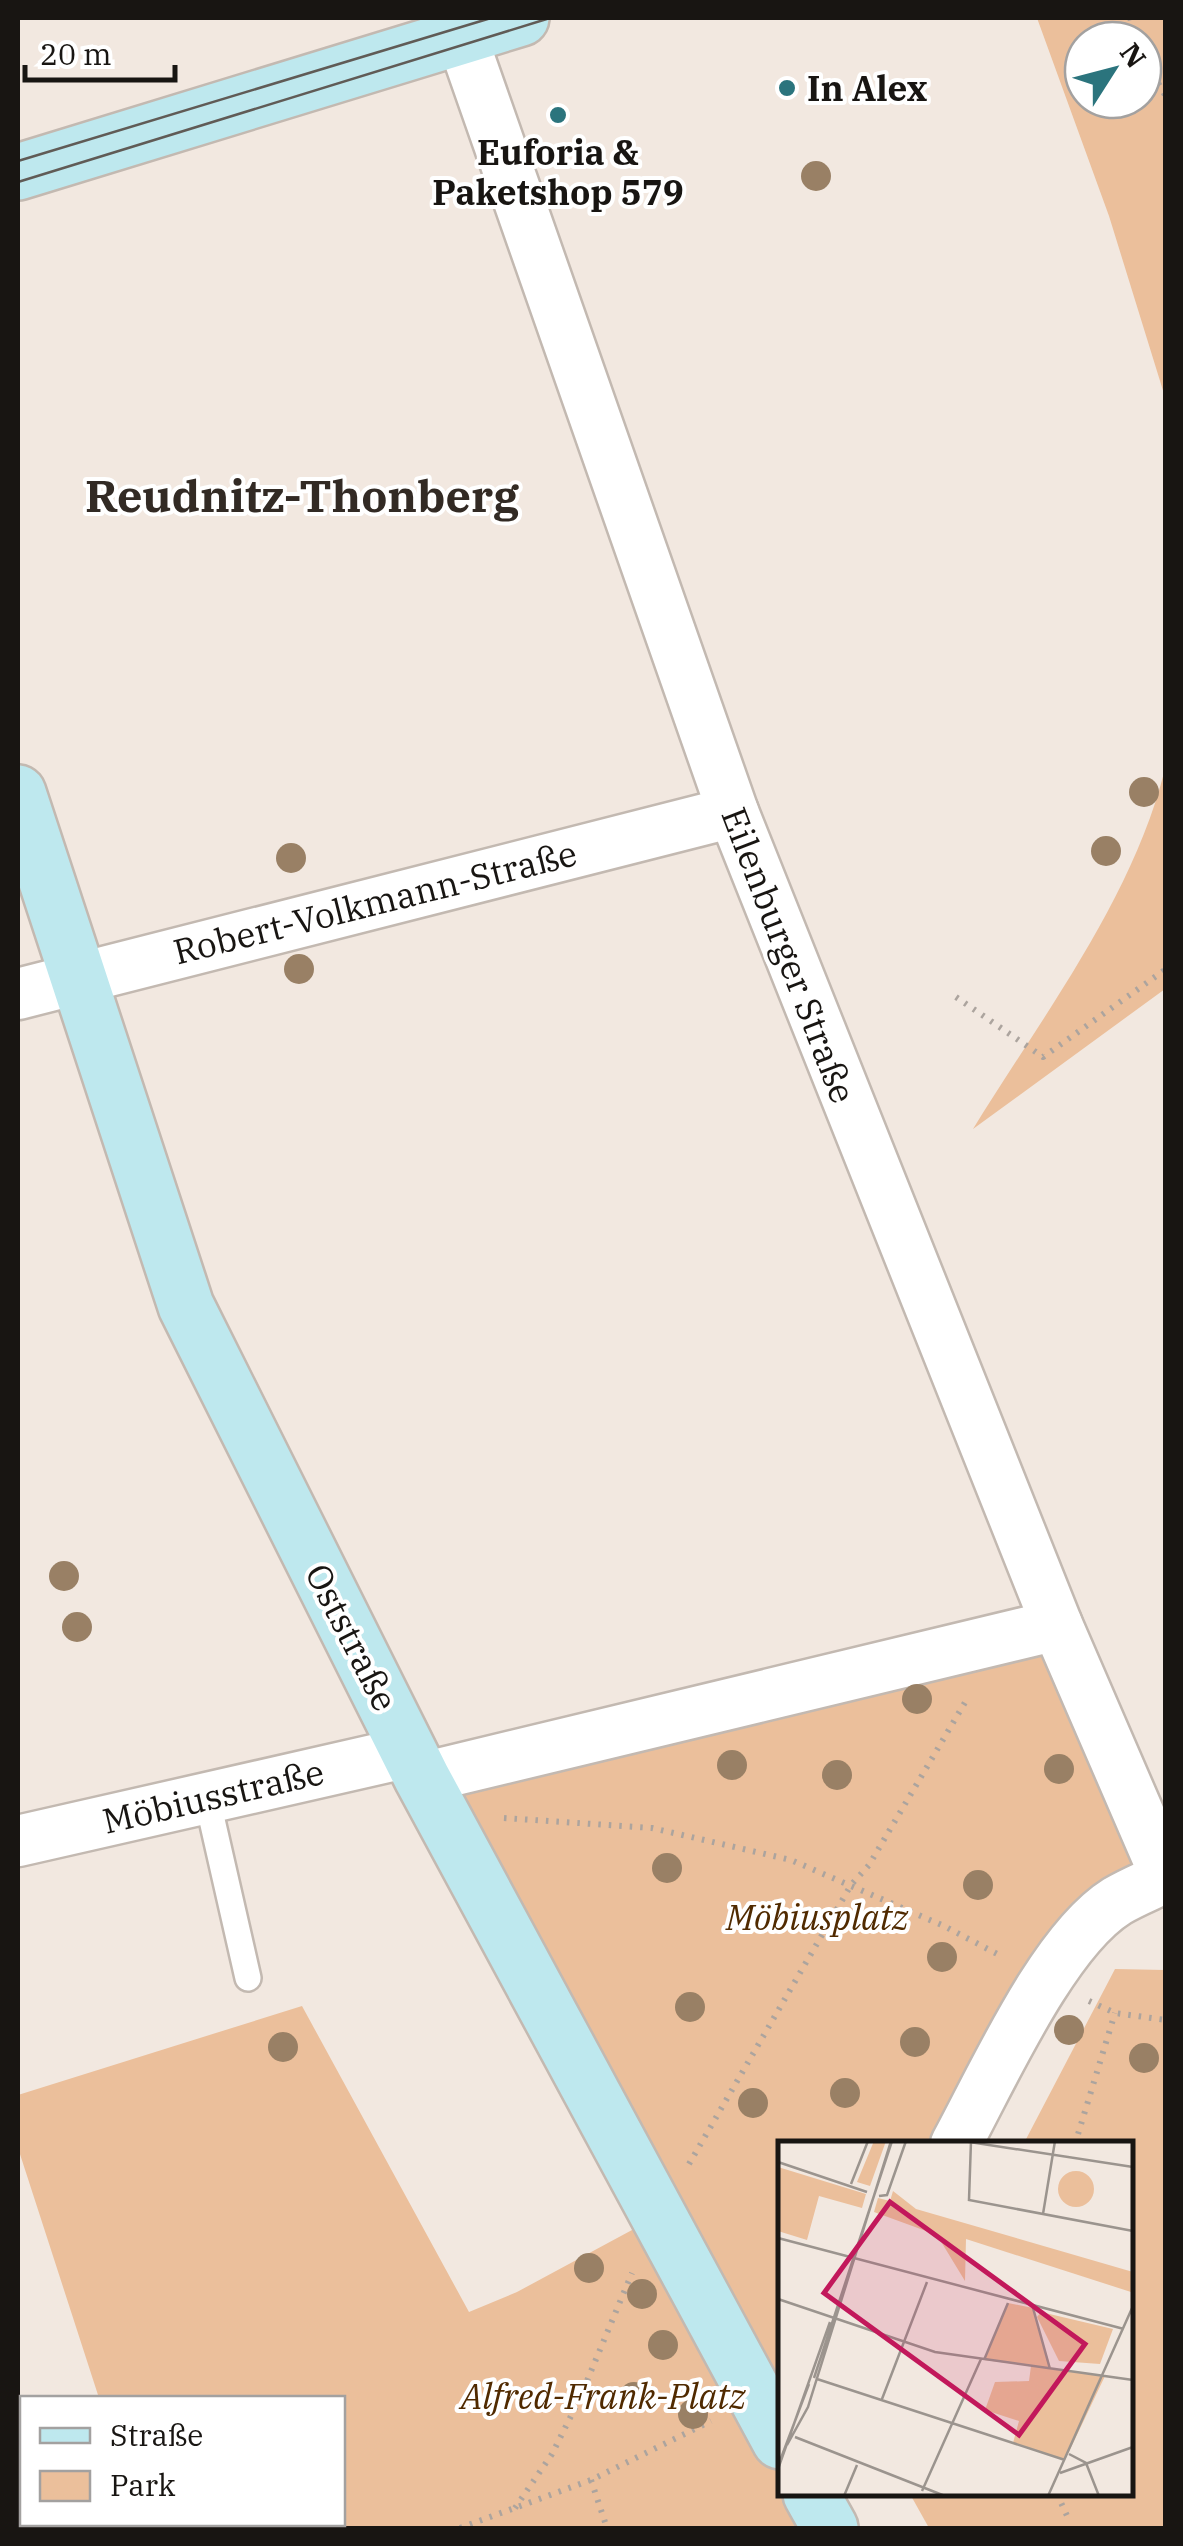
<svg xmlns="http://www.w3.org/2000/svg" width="1183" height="2546" font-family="'IBM Plex Serif',serif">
<rect width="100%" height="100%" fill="#f2e8e0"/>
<!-- green -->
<g fill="#ebbf9b" fill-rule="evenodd">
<path d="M 1037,18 L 1165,18 L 1165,397 L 1109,216 ZM 1083,40 L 1143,40 L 1143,100 L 1083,100 Z"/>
<path d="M 1165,769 L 1165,989 L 973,1129 C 1043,1015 1132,900 1165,769 Z"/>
<path d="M 1057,1625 L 1165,1877 L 1115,1902 L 956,2143 L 780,2144 L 780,2384 L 756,2399 L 780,2441 L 780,2494 L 811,2494 L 830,2528 L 18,2528 L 18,2498 L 22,2497 L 22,2524 L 342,2524 L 342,2398 L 99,2398 L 18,2148 L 18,2095 L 302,2006 L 469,2312 L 517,2292 L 658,2216 L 422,1778 Z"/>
<path d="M 1115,1969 L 1165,1970 L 1165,2528 L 929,2528 L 910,2494 L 1130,2494 L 1130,2144 L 1024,2143 Z"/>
</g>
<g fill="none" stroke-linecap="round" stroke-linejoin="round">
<!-- lane casing -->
<g stroke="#c3b9b1" stroke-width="30">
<path id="lane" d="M 207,1798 L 248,1978"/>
</g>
<!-- street casing -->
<g stroke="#c3b9b1" stroke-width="55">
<g id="street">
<path d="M 455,18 L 733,812 L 1057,1625 L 1166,1877"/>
<path d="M 18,994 L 733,812"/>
<path d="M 422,1778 L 1057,1625"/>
<path d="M 18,1841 L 409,1752"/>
<path d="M 956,2144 C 993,2076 1053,1941 1117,1901 C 1132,1892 1150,1885 1166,1877"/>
</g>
</g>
<!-- secondary casing -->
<g stroke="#c3b9b1" stroke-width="60">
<g id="secondary">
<path d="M 18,172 L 521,18"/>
<path d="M 18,793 L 186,1306 L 422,1778 L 780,2441"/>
<path d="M 811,2494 L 830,2528"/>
</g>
</g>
<!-- path -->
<g stroke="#aca49e" stroke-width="6" stroke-dasharray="2.5 8" stroke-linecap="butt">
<path d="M 1130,18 L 1137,40"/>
<path d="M 1143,56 L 1166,97"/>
<path d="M 956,997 L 1043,1057 L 1166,969"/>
<path d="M 504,1818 L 652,1828 L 791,1860 L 944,1926 L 1001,1956"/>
<path d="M 1089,2001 L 1115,2013 L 1166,2020"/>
<path d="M 1075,2144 L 1115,2013"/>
<path d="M 689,2164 L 851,1885 L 869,1865 L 967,1699"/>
<path d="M 591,2480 L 607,2528"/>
<path d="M 1057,2494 L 1068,2518"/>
<path d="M 515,2508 L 552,2454 L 579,2400 L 632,2273"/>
<path d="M 460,2528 L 591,2480 L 711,2421"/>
</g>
<!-- lane -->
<use href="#lane" stroke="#fff" stroke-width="25"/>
<!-- street -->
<use href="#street" stroke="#fff" stroke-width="50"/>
<!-- secondary -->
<use href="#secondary" stroke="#bee8ee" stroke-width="55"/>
<!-- tram -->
<g stroke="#605b56" stroke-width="2.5">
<path d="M 18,161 L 491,18"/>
<path d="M 18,182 L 550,18"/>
</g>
</g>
<!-- trees -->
<g fill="#998065">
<circle cx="816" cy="176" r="15"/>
<circle cx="1144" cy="792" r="15"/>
<circle cx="1106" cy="851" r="15"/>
<circle cx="291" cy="858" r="15"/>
<circle cx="299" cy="969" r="15"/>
<circle cx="64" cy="1576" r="15"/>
<circle cx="77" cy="1627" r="15"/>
<circle cx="917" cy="1699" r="15"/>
<circle cx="732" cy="1765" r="15"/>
<circle cx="1059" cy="1769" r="15"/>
<circle cx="837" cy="1775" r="15"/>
<circle cx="667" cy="1868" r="15"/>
<circle cx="978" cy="1885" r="15"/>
<circle cx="942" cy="1957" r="15"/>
<circle cx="690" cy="2007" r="15"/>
<circle cx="1069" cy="2030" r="15"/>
<circle cx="915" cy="2042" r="15"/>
<circle cx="283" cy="2047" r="15"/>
<circle cx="1144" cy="2058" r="15"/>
<circle cx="845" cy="2093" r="15"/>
<circle cx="753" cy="2103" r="15"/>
<circle cx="589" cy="2268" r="15"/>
<circle cx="642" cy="2294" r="15"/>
<circle cx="663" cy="2345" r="15"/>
<circle cx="634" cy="2397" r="15"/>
<circle cx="693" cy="2414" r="15"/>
</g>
<!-- markers -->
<g fill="#2b747d" stroke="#fff" stroke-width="4">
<circle cx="787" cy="88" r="10"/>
<circle cx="558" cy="115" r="10"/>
</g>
<g text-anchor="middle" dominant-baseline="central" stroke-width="8" stroke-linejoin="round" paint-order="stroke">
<!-- poi labels -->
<g font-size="35" font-weight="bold" fill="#181512" stroke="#fff" text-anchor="start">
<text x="807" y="88">In Alex</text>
<text x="558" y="152" text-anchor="middle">Euforia &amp;<tspan x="558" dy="40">Paketshop 579</tspan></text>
</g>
<!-- street labels -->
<g font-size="35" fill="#181512" stroke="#fff">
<text transform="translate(375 902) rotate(-14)">Robert-Volkmann-Straße</text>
<text transform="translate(789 955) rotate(69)">Eilenburger Straße</text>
<text transform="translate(352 1637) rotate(63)">Oststraße</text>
<text transform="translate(213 1796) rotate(-13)">Möbiusstraße</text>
</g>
<!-- park labels -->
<g font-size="35" font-style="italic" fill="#502a00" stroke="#fff">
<text x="817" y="1917">Möbiusplatz</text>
<text x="603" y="2396">Alfred-Frank-Platz</text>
</g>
<!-- district labels -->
<g font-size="45" font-weight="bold" fill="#322a24" stroke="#fff">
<text x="302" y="495">Reudnitz-Thonberg</text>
</g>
</g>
<!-- overview -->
<g transform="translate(778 2141)">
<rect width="355" height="355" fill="#f2e8e0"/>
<path d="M 96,0 L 108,0 L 92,45 L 79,41 ZM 0,26 L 88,53 L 84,67 L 41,55 L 29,99 L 0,90 ZM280 48a18 18 0 1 1 36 0a18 18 0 1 1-36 0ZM 115,50 L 138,68 L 355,131 L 353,151 L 188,98 L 187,140 L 159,94 L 96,71 L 100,57 L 112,60 ZM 230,162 L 255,167 L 273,228 L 327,235 L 287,319 L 235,302 L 241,280 L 207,269 L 217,241 L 251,240 L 253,225 L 206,219 ZM 263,171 L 335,188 L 322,223 L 281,220 L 259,176 Z" fill="#ebbf9b"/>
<path fill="none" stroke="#9b948e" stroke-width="2.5" d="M 185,0 L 355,26M 193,0 L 191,59 L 355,90M 0,21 L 89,51M 73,43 L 90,0M 101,55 L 109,54 L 128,0M 265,73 L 277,0M 0,97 L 346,188M 0,158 L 157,211 L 355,239M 255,167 L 272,228M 206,219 L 230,162M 36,237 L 114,0M 39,238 L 287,319M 104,258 L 149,141M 17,296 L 167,355M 9,304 L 30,266 L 113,0M 291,313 L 308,322 L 321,355M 0,325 L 31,243M 0,328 L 52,181M 282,332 L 355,306M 144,350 L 203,218M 66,355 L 79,324M 270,355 L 355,165"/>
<path fill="#c2185b" fill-opacity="0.15" stroke="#c2185b" stroke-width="5" d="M 112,61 L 307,203 L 241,294 L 46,152 Z"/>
<rect width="355" height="355" fill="none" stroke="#181512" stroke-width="5"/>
</g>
<!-- border -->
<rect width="1183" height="2546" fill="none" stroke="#181512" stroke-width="40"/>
<!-- legend -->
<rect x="20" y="2396" width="325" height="130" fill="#ffffff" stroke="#a3a1a0" stroke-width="2.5"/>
<rect x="40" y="2428" width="50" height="15" fill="#bee8ee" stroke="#a3a1a0" stroke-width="2.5"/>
<text x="110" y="2446" font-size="30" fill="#181512">Straße</text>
<rect x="40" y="2471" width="50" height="30" fill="#ebbf9b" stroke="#a3a1a0" stroke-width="2.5"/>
<text x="110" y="2496" font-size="30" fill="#181512">Park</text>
<!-- north arrow -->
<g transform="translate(1113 70) rotate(54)"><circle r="48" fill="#ffffff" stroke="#a3a1a0" stroke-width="2.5"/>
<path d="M0-8L18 38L0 25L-18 38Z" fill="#2b747d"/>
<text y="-15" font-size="28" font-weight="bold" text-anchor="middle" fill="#181512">N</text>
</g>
<!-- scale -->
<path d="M25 65v15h150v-15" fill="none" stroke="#181512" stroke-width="5"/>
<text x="40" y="65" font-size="30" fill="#181512" stroke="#ffffff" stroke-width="8" paint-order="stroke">20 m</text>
</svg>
